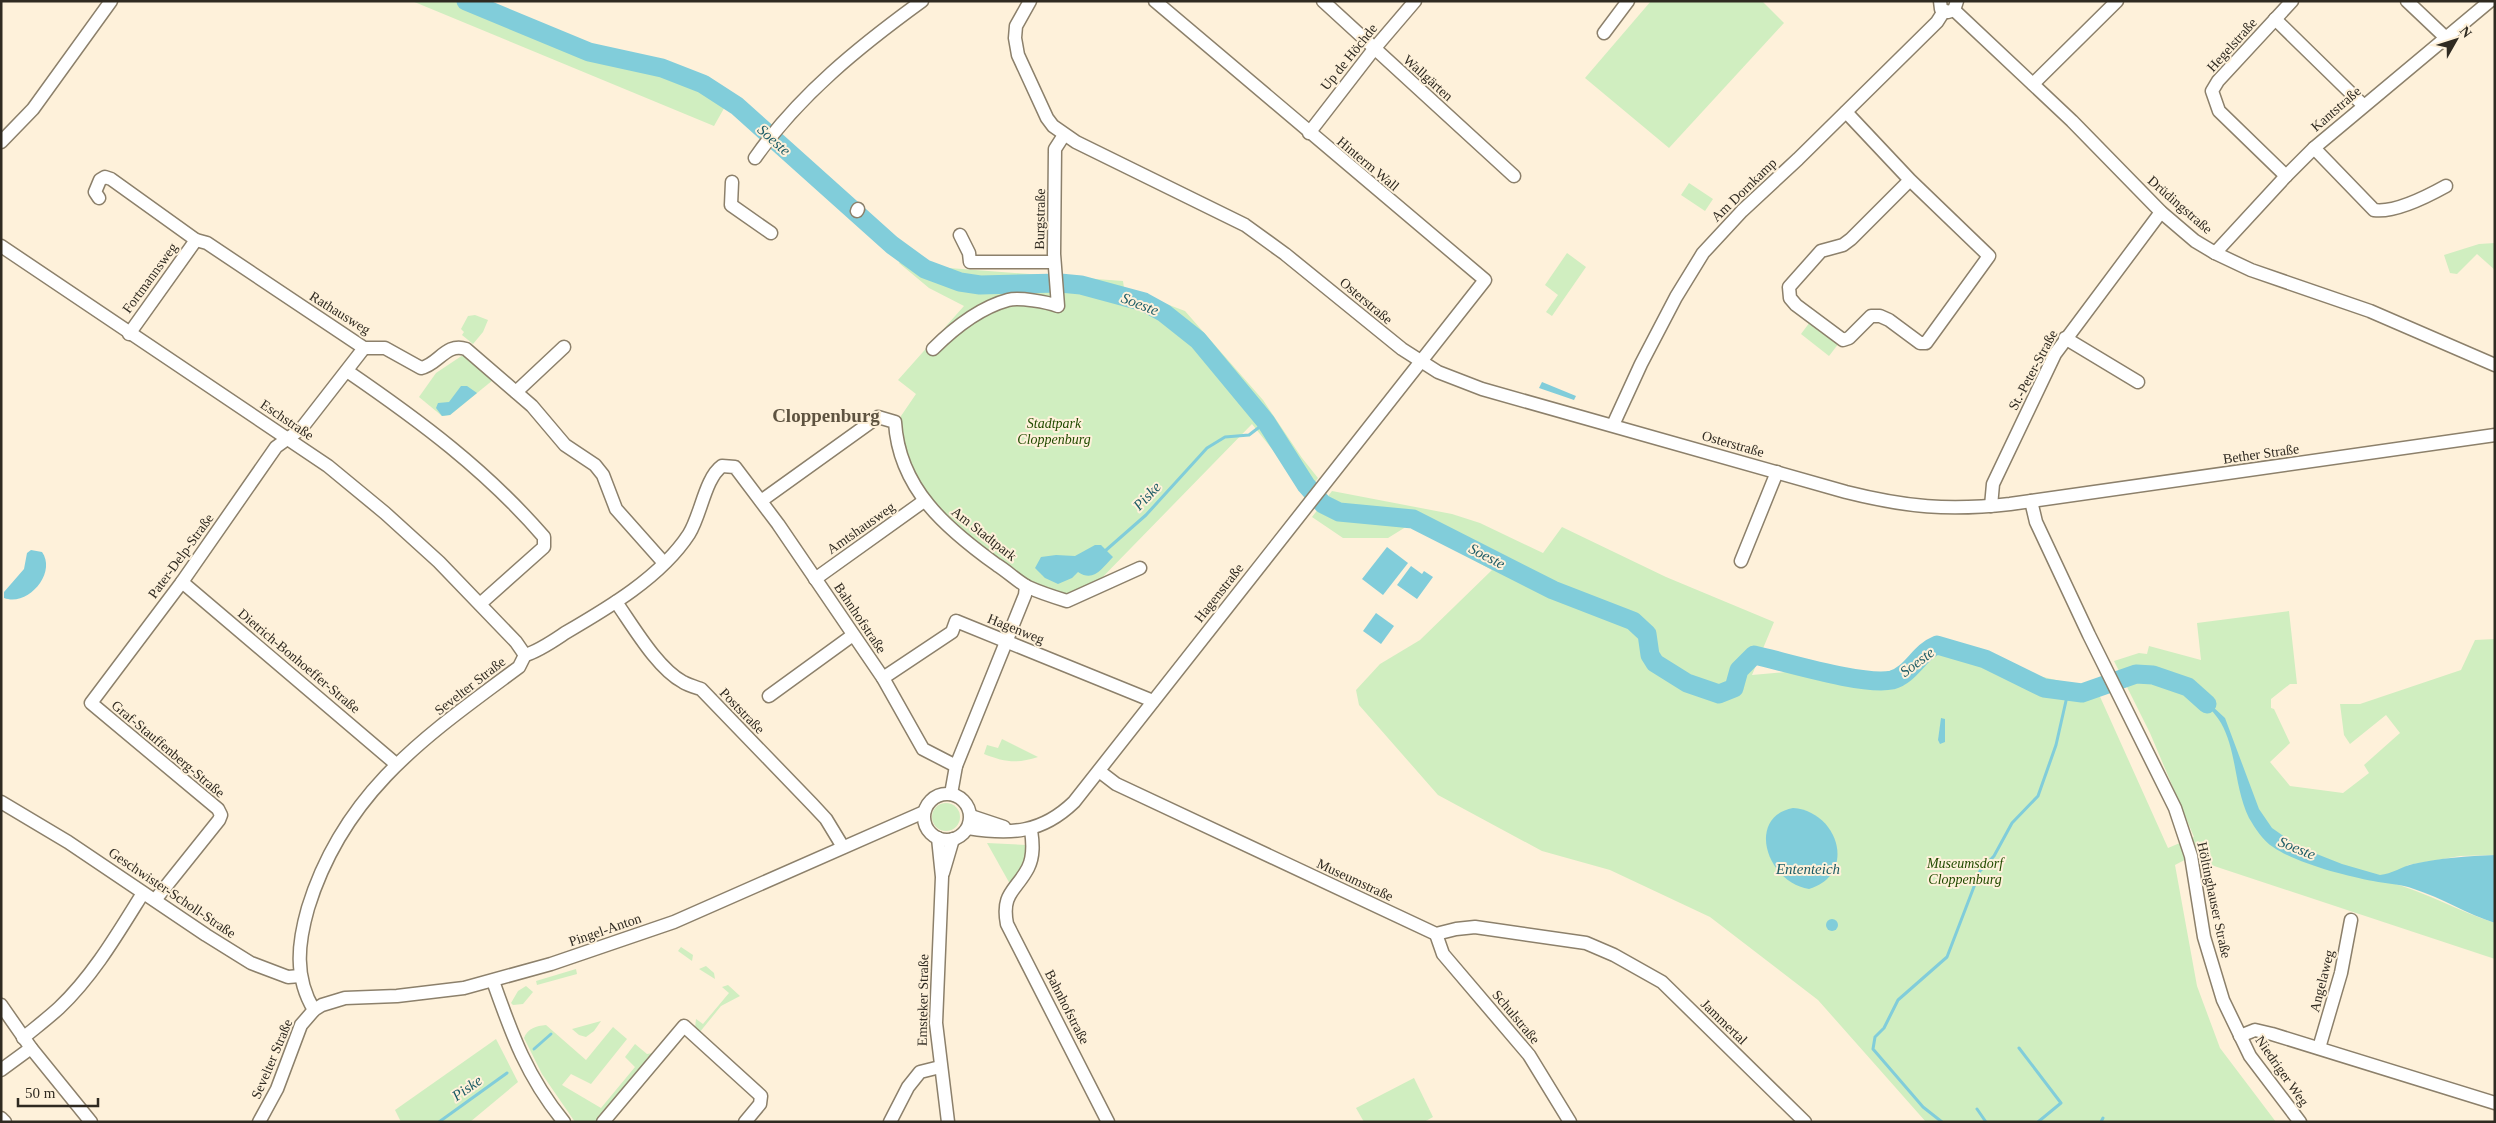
<svg xmlns="http://www.w3.org/2000/svg" width="2496" height="1123" font-family="Georgia,serif">
<rect width="100%" height="100%" fill="#fef1da"/>
<!-- green -->
<g fill="#d0eec0">
<path d="M 412,1 L 458,1 L 572,50 L 601,60 L 675,76 L 704,89 L 727,103 L 714,126 Z"/>
<path d="M 1651,1 L 1762,1 L 1784,23 L 1669,148 L 1585,78 Z"/>
<path d="M 1689,183 L 1713,199 L 1705,211 L 1681,195 Z"/>
<path d="M 2495,243 L 2495,270 L 2477,254 L 2457,274 L 2450,273 L 2444,255 L 2479,244 Z"/>
<path d="M 908,252 L 931,265 L 949,268 L 1123,281 L 1124,288 L 1185,311 L 1263,400 L 1302,458 L 1318,478 L 1307,493 L 1252,424 L 1091,589 L 1074,598 L 1023,578 L 973,541 L 931,502 L 917,480 L 899,433 L 901,416 L 916,394 L 898,380 L 964,306 L 929,288 L 899,263 Z"/>
<path d="M 1567,253 L 1586,267 L 1552,316 L 1546,312 L 1558,295 L 1545,285 Z"/>
<path d="M 475,315 L 488,320 L 483,332 L 473,344 L 462,335 L 464,332 L 461,329 L 468,316 Z"/>
<path d="M 1810,322 L 1839,343 L 1829,356 L 1801,334 Z"/>
<path d="M 463,355 L 472,360 L 493,380 L 450,415 L 442,416 L 419,397 L 436,373 Z"/>
<path d="M 1332,491 L 1452,514 L 1480,523 L 1543,553 L 1562,527 L 1666,577 L 1774,622 L 1752,675 L 1797,671 L 1847,683 L 1904,685 L 1939,652 L 2097,690 L 2168,848 L 2194,837 L 2150,733 L 2114,661 L 2139,653 L 2147,654 L 2149,646 L 2201,660 L 2197,623 L 2289,611 L 2297,684 L 2290,684 L 2271,699 L 2271,708 L 2274,709 L 2290,743 L 2270,762 L 2290,786 L 2343,793 L 2369,773 L 2364,765 L 2400,733 L 2386,715 L 2350,744 L 2344,735 L 2340,704 L 2360,704 L 2461,670 L 2475,640 L 2495,639 L 2495,855 L 2460,856 L 2408,865 L 2389,882 C 2426,892 2458,911 2495,923 L 2495,959 L 2205,863 L 2200,852 L 2175,865 L 2197,986 L 2220,1048 L 2276,1122 L 1926,1122 L 1818,1000 L 1710,917 L 1610,870 L 1542,851 L 1438,795 L 1359,705 L 1356,690 L 1380,664 L 1420,640 L 1492,570 L 1409,525 L 1388,538 L 1343,538 L 1312,517 Z"/>
<path d="M 1002,739 L 1038,757 C 1017,764 1004,762 984,754 L 987,745 L 998,748 Z"/>
<circle cx="946" cy="817" r="14"/>
<path d="M 987,843 L 1026,845 L 1025,864 L 1010,884 Z"/>
<path d="M 681,947 L 693,955 L 692,961 L 678,951 Z"/>
<path d="M 706,966 L 714,973 L 715,979 L 699,969 Z"/>
<path d="M 576,969 L 577,974 L 537,985 L 536,981 Z"/>
<path d="M 728,985 L 740,996 L 721,1006 L 699,1033 L 695,1028 L 696,1019 L 703,1024 L 729,993 L 722,987 Z"/>
<path d="M 526,986 L 533,992 L 523,1004 L 513,1005 L 511,1003 L 518,991 Z"/>
<path d="M 601,1021 L 594,1031 L 586,1037 L 579,1035 L 572,1029 Z"/>
<path d="M 546,1025 L 586,1060 L 613,1027 L 627,1039 L 591,1084 L 571,1074 L 562,1085 L 601,1108 L 635,1067 L 625,1057 L 635,1044 L 647,1054 L 653,1053 L 597,1122 L 575,1122 L 542,1074 L 524,1038 C 528,1028 536,1026 546,1025 Z"/>
<path d="M 496,1039 L 518,1082 L 470,1122 L 401,1122 L 395,1110 Z"/>
<path d="M 1414,1078 L 1433,1117 L 1424,1122 L 1364,1122 L 1356,1108 Z"/>
</g>
<!-- water -->
<g fill="#81cdda">
<path d="M 1542,382 L 1576,396 L 1574,400 L 1539,388 Z"/>
<path d="M 461,386 L 467,386 L 477,393 L 450,415 L 442,416 L 436,408 L 438,403 L 449,402 Z"/>
<path d="M 1095,545 L 1101,545 L 1113,557 C 1102,568 1094,583 1078,572 L 1072,578 L 1058,584 L 1045,578 L 1035,568 L 1041,557 L 1056,555 L 1075,556 Z"/>
<path d="M 1387,547 L 1408,563 L 1383,595 L 1362,579 Z"/>
<path d="M 31,550 L 42,552 C 57,573 28,607 4,598 L 4,592 L 24,569 L 27,553 Z"/>
<path d="M 1411,566 L 1422,574 L 1424,571 L 1433,577 L 1417,599 L 1397,585 Z"/>
<path d="M 1376,613 L 1394,626 L 1381,644 L 1363,631 Z"/>
<path d="M 2188,687 L 2198,693 L 2225,718 L 2259,809 L 2272,828 L 2299,847 L 2342,864 L 2380,875 C 2392,874 2401,867 2413,864 C 2440,858 2467,856 2495,855 L 2495,923 C 2467,914 2442,898 2414,889 C 2401,884 2387,884 2373,881 C 2346,876 2296,863 2273,847 C 2263,841 2255,828 2249,818 C 2234,787 2237,751 2221,723 C 2213,709 2199,699 2188,687 Z"/>
<path d="M 1941,718 L 1945,719 L 1945,742 L 1940,744 L 1938,740 Z"/>
<path d="M 1793,808 C 1838,811 1858,874 1809,889 C 1766,882 1746,817 1793,808 Z"/>
<circle cx="1832" cy="925" r="6"/>
</g>
<g fill="none" stroke-linecap="round" stroke-linejoin="round">
<!-- stream -->
<g stroke="#81cdda" stroke-width="3">
<path d="M 1105,551 L 1146,515 L 1207,448 L 1225,437 L 1249,435 L 1266,422"/>
<path d="M 2019,1048 L 2061,1103 L 2038,1122"/>
<path d="M 534,1049 L 551,1034"/>
<path d="M 1977,1109 L 1986,1122"/>
<path d="M 439,1122 L 507,1073"/>
<path d="M 1942,1122 L 1923,1107 L 1873,1049 L 1875,1037 L 1884,1028 L 1898,1000 L 1947,957 L 1980,871 L 1994,856 L 2012,823 L 2038,796 L 2056,745 L 2068,692"/>
<path d="M 2101,1122 L 2103,1118"/>
</g>
<!-- river -->
<path stroke="#81cdda" stroke-width="19" d="M 466,1 L 589,52 L 662,68 L 703,84 L 737,106 L 892,245 L 925,269 L 960,282 L 980,285 L 1060,283 L 1081,285 L 1144,302 L 1164,313 L 1198,340 L 1266,422 L 1306,485 L 1323,504 L 1339,512 L 1413,519 L 1553,590 L 1633,621 L 1647,634 L 1650,655 L 1655,663 L 1687,683 L 1719,694 L 1734,688 L 1739,670 L 1754,655 C 1786,662 1863,686 1892,680 C 1911,675 1919,652 1937,645 L 1985,659 L 2044,688 L 2082,693 L 2136,674 L 2153,675 L 2188,687 L 2207,704"/>
<!-- minor casing -->
<g stroke="#8c806b" stroke-width="15">
<g id="minor">
<path d="M 1030,1 L 1016,26 L 1015,38 L 1018,55 L 1047,118 L 1053,126 L 1076,142 L 1245,225 L 1285,254 L 1402,349 L 1438,372 L 1482,389 L 1846,492 C 1906,507 1948,511 2010,504 L 2495,435"/>
<path d="M 1323,1 L 1514,176"/>
<path d="M 1940,1 L 1941,9 L 1948,12 L 1954,10 L 1957,1"/>
<path d="M 2407,1 L 2445,37"/>
<path d="M 1954,10 L 2072,121 L 2161,212 L 2195,241 L 2215,253 L 2251,270 L 2370,311 L 2495,365"/>
<path d="M 2275,19 L 2363,105"/>
<path d="M 1604,33 L 1628,1"/>
<path d="M 2033,84 L 2117,1"/>
<path d="M 1846,112 L 1910,180 L 1851,239 L 1843,245 L 1821,251 L 1789,287 L 1790,298 L 1796,305 L 1843,340 L 1849,338 L 1871,316 L 1880,316 L 1889,320 L 1920,343 L 1926,343 L 1989,256 L 1910,180"/>
<path d="M 1309,133 L 1374,49 L 1415,1"/>
<path d="M 1,142 L 33,109 L 111,1"/>
<path d="M 2314,148 L 2374,210 C 2394,213 2428,196 2446,186"/>
<path d="M 755,158 C 799,95 860,46 922,1"/>
<path d="M 2286,176 L 2219,111 L 2212,91 L 2218,81 L 2292,1"/>
<path d="M 732,182 L 731,205 L 771,233"/>
<path d="M 99,198 L 95,192 L 100,180 L 105,177 L 111,179 L 196,240 L 207,243 L 364,348 L 385,348 L 421,368 C 438,365 446,342 466,349 L 532,406 L 565,445 L 595,465 L 603,475 L 616,509 L 664,563"/>
<path d="M 857,211 L 858,209"/>
<path d="M 960,235 L 969,253 L 970,262 L 1054,262"/>
<path d="M 1,246 L 328,466 L 385,513 L 439,562 L 516,642 L 525,655"/>
<path d="M 2215,253 L 2286,176 L 2314,148 L 2490,1"/>
<path d="M 129,334 L 196,240"/>
<path d="M 2065,338 L 2138,382"/>
<path d="M 933,349 C 954,328 979,308 1008,300 C 1019,297 1047,302 1058,306 L 1054,254 L 1055,149 L 1064,135"/>
<path d="M 347,371 C 420,421 486,470 544,537 L 544,547 L 480,604"/>
<path d="M 516,392 L 564,347"/>
<path d="M 1613,425 L 1641,364 L 1676,297 L 1703,253 L 1742,211 L 1798,159 L 1937,22 L 1944,11"/>
<path d="M 761,501 L 878,417 L 895,422 C 899,489 947,529 997,565 C 1007,571 1018,582 1028,587 C 1041,593 1054,597 1067,601 L 1140,568"/>
<path d="M 2031,501 L 2036,522 L 2089,635 L 2175,808 L 2191,856 L 2204,937 L 2223,1000 L 2250,1056 L 2300,1122"/>
<path d="M 1991,506 L 1993,484 L 2055,354 L 2161,212"/>
<path d="M 1741,561 L 1777,472"/>
<path d="M 815,579 L 924,501"/>
<path d="M 182,582 L 396,764"/>
<path d="M 616,602 C 633,626 657,668 683,682 C 688,685 695,687 701,689 L 812,804 L 826,819 L 843,847"/>
<path d="M 525,655 C 539,651 553,641 565,633 C 608,608 661,577 689,534 C 701,515 705,478 722,466 L 735,467 L 778,524 L 883,678 L 923,749 L 956,766"/>
<path d="M 883,678 L 952,632 L 956,621 L 1153,701"/>
<path d="M 769,696 L 853,635"/>
<path d="M 1099,771 L 1116,784 L 1436,934 L 1456,929 L 1475,927 L 1586,943 L 1614,955 L 1662,982 L 1805,1122"/>
<circle cx="947" cy="817" r="23"/>
<path d="M 951,794 L 956,766 L 1025,595 L 1026,586"/>
<path d="M 1,802 L 68,842 L 206,935 L 251,963 L 288,977 L 300,976"/>
<path d="M 971,816 L 1004,827"/>
<path d="M 968,828 C 1011,835 1042,833 1074,802 L 1485,280 L 1155,1"/>
<path d="M 1031,830 C 1033,843 1034,856 1028,868 C 1016,891 1001,893 1007,924 L 1108,1122"/>
<path d="M 938,838 L 942,877 L 936,1023 L 948,1122"/>
<path d="M 943,873 L 953,839"/>
<path d="M 155,900 L 219,820 L 221,815 L 218,809 L 91,703 L 182,582 L 276,447 L 301,429 L 364,348"/>
<path d="M 1436,934 L 1443,954 L 1529,1055 L 1570,1122"/>
<path d="M 493,981 C 512,1035 527,1077 564,1122"/>
<path d="M 1,1005 L 31,1048 L 91,1122"/>
<path d="M 314,1010 C 294,977 298,943 308,908 C 344,791 426,736 519,667 L 525,655"/>
<path d="M 2240,1036 L 2255,1030 L 2272,1034 L 2495,1103"/>
<path d="M 23,1038 C 35,1028 47,1019 59,1008 C 93,976 118,933 143,893"/>
<path d="M 2319,1048 L 2341,973 L 2351,920"/>
<path d="M 1,1070 L 31,1048"/>
<path d="M 1,1118 L 5,1122"/>
<path d="M 259,1122 L 277,1089 L 301,1025 L 314,1010 L 322,1005 L 345,998 L 397,996 L 464,988 L 551,964 L 674,922 L 924,812"/>
<path d="M 603,1122 L 684,1026 L 761,1096 L 760,1104 L 745,1122"/>
<path d="M 890,1122 L 908,1087 L 920,1072 L 940,1067"/>
</g>
</g>
<!-- minor -->
<use href="#minor" stroke="#fff" stroke-width="12"/>
</g>
<g text-anchor="middle" dominant-baseline="central" stroke-width="4" stroke-linejoin="round" paint-order="stroke">
<!-- street labels -->
<g font-size="14" fill="#2f2a21" stroke="#fef1da">
<text transform="translate(2232 45) rotate(-48)">Hegelstraße</text>
<text transform="translate(1349 57) rotate(-51)">Up de Höchde</text>
<text transform="translate(1428 78) rotate(42)">Wallgärten</text>
<text transform="translate(2336 109) rotate(-41)">Kantstraße</text>
<text transform="translate(1368 164) rotate(40)">Hinterm Wall</text>
<text transform="translate(1744 190) rotate(-44)">Am Dornkamp</text>
<text transform="translate(2180 205) rotate(41)">Drüdingstraße</text>
<text transform="translate(1040 219) rotate(-89)">Burgstraße</text>
<text transform="translate(150 278) rotate(-54)">Fortmannsweg</text>
<text transform="translate(1366 301) rotate(40)">Osterstraße</text>
<text transform="translate(340 313) rotate(32)">Rathausweg</text>
<text transform="translate(2033 370) rotate(-62)">St.-Peter-Straße</text>
<text transform="translate(287 420) rotate(34)">Eschstraße</text>
<text transform="translate(1733 444) rotate(16)">Osterstraße</text>
<text transform="translate(2261 454) rotate(-8)">Bether Straße</text>
<text transform="translate(861 528) rotate(-35)">Amtshausweg</text>
<text transform="translate(984 534) rotate(38)">Am Stadtpark</text>
<text transform="translate(181 556) rotate(-54)">Pater-Delp-Straße</text>
<text transform="translate(1219 593) rotate(-52)">Hagenstraße</text>
<text transform="translate(860 618) rotate(56)">Bahnhofstraße</text>
<text transform="translate(1016 629) rotate(22)">Hagenweg</text>
<text transform="translate(299 661) rotate(40)">Dietrich-Bonhoeffer-Straße</text>
<text transform="translate(470 686) rotate(-38)">Sevelter Straße</text>
<text transform="translate(742 711) rotate(46)">Poststraße</text>
<text transform="translate(168 749) rotate(40)">Graf-Stauffenberg-Straße</text>
<text transform="translate(1355 880) rotate(25)">Museumstraße</text>
<text transform="translate(172 893) rotate(34)">Geschwister-Scholl-Straße</text>
<text transform="translate(2214 900) rotate(78)">Höltinghauser Straße</text>
<text transform="translate(605 930) rotate(-19)">Pingel-Anton</text>
<text transform="translate(2322 981) rotate(-76)">Angelaweg</text>
<text transform="translate(923 1000) rotate(-89)">Emsteker Straße</text>
<text transform="translate(1067 1007) rotate(63)">Bahnhofstraße</text>
<text transform="translate(1516 1017) rotate(50)">Schulstraße</text>
<text transform="translate(1724 1022) rotate(44)">Jammertal</text>
<text transform="translate(272 1059) rotate(-67)">Sevelter Straße</text>
<text transform="translate(2282 1071) rotate(55)">Niedriger Weg</text>
</g>
<!-- park labels -->
<g font-size="14" font-style="italic" fill="#234b01" stroke="#fef1da">
<text x="1054" y="423">Stadtpark<tspan x="1054" dy="16">Cloppenburg</tspan></text>
<text x="1965" y="863">Museumsdorf<tspan x="1965" dy="16">Cloppenburg</tspan></text>
</g>
<!-- water labels -->
<g font-size="15" font-style="italic" fill="#1c5b65" stroke="#fef1da">
<text transform="translate(774 140) rotate(42)">Soeste</text>
<text transform="translate(1140 304) rotate(21)">Soeste</text>
<text transform="translate(1147 496) rotate(-47)">Piske</text>
<text transform="translate(1487 556) rotate(27)">Soeste</text>
<text transform="translate(1917 662) rotate(-37)">Soeste</text>
<text transform="translate(2297 848) rotate(22)">Soeste</text>
<text x="1808" y="869">Ententeich</text>
<text transform="translate(467 1088) rotate(-35)">Piske</text>
</g>
<!-- district labels -->
<g font-size="19" font-weight="bold" fill="#5e5340" stroke="#fef1da">
<text x="826" y="415">Cloppenburg</text>
</g>
</g>
<!-- border -->
<rect width="2496" height="1123" fill="none" stroke="#2f2a21" stroke-width="5"/>
<!-- north arrow -->
<g transform="translate(2456 40) rotate(51)" stroke="#fef1da" stroke-width="4" paint-order="stroke">
<path d="M0-4L9 19L0 12L-9 19Z" fill="#2f2a21"/>
<text y="-8" font-size="14" font-weight="bold" text-anchor="middle" fill="#2f2a21">N</text>
</g>
<!-- scale -->
<path d="M18 1098v8h80v-8" fill="none" stroke="#2f2a21" stroke-width="2.5"/>
<text x="25" y="1098" font-size="15" fill="#2f2a21" stroke="#fef1da" stroke-width="4" paint-order="stroke">50 m</text>
</svg>
